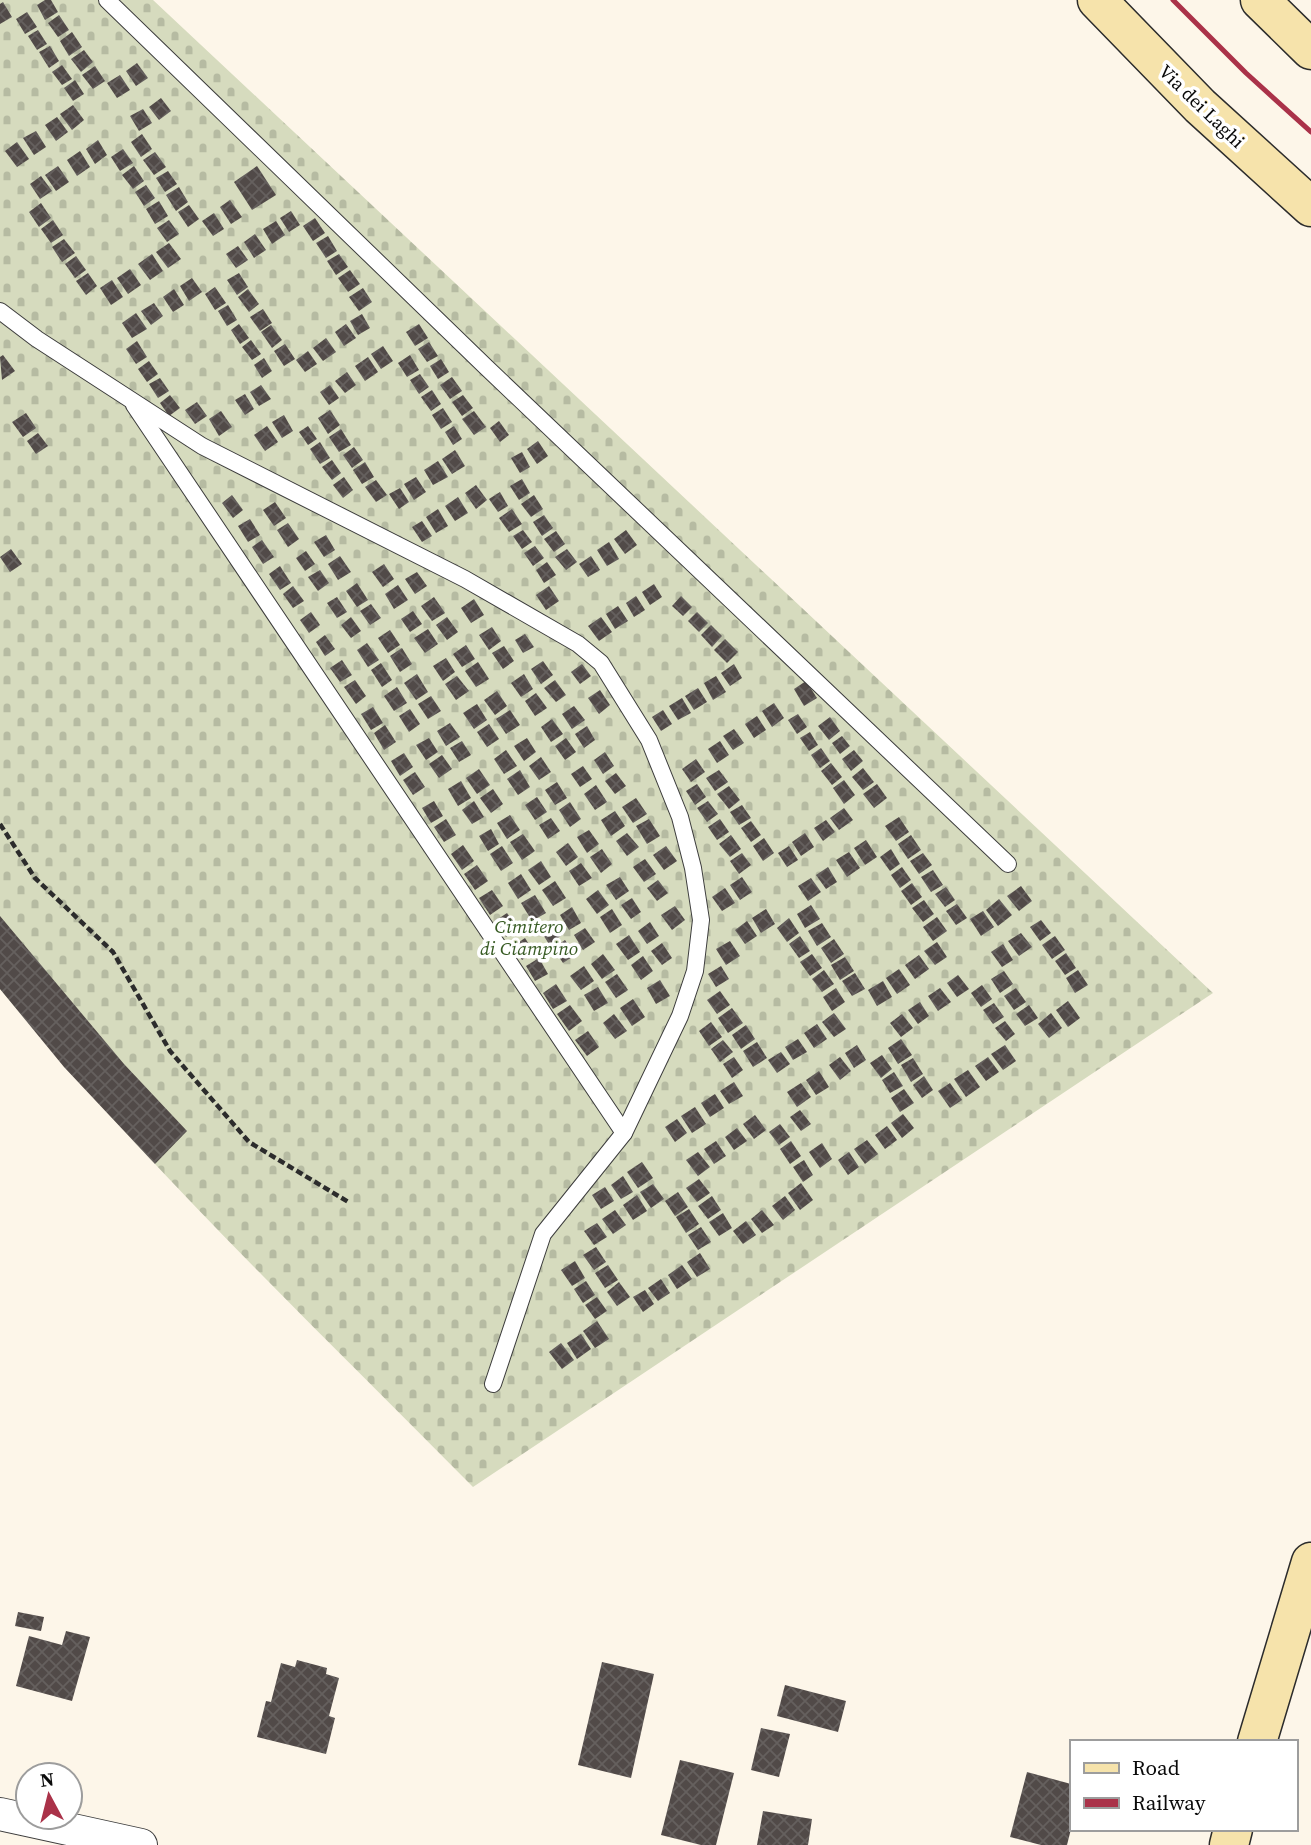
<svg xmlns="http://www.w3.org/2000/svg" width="1311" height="1845" font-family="'Source Serif 4',serif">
<defs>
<pattern id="cemetery-stones" width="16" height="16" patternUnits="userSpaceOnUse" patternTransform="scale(1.75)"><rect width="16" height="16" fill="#d6dbbe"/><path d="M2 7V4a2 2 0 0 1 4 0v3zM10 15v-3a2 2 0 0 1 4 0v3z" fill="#b6bba2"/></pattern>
<pattern id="building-cross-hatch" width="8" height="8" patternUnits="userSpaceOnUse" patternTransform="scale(1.75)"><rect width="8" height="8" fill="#514a48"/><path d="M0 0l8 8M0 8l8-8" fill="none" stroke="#65605e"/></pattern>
</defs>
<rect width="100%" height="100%" fill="#fdf6e9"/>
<!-- cemetery -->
<path fill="url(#cemetery-stones)" d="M 0,0 L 153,0 L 1213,993 L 473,1487 C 312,1324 146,1166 0,989 Z"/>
<!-- building -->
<g fill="url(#building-cross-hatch)">
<path d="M 45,0 L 51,0 L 58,12 L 45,20 L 37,5 Z"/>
<path d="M 3,2 L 12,17 L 0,24 L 0,4 Z"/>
<path d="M 27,12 L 37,27 L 25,34 L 16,19 Z"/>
<path d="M 59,15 L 69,30 L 58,37 L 48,23 Z"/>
<path d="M 38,30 L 47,44 L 37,50 L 28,36 Z"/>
<path d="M 72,32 L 82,47 L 69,56 L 60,41 Z"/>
<path d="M 50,46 L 59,61 L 49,68 L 39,52 Z"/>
<path d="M 84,50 L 93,62 L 81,72 L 71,59 Z"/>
<path d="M 137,63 L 148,78 L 136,86 L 126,71 Z"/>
<path d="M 62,65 L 72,79 L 62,85 L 52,72 Z"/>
<path d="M 95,66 L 105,81 L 93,89 L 82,75 Z"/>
<path d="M 120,75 L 130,90 L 117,98 L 107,83 Z"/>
<path d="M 75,80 L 84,94 L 73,101 L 64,88 Z"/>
<path d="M 161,98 L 171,111 L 159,120 L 149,107 Z"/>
<path d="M 73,105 L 84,120 L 72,130 L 60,114 Z"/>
<path d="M 143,109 L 152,123 L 139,131 L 130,116 Z"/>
<path d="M 57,117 L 68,132 L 56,141 L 45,125 Z"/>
<path d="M 36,131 L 46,147 L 34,155 L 23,138 Z"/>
<path d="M 142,134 L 152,149 L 141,157 L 131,142 Z"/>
<path d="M 98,140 L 107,155 L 95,164 L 86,149 Z"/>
<path d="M 17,142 L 29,159 L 17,167 L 5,151 Z"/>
<path d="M 123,149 L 133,163 L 120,171 L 111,157 Z"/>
<path d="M 80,151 L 90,167 L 77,176 L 67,160 Z"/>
<path d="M 155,152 L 166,167 L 154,175 L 143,160 Z"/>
<path d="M 58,166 L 69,182 L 56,191 L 45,175 Z"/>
<path d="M 134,166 L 144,181 L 133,189 L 122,175 Z"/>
<path d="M 257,166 L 276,195 L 252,210 L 234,182 Z"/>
<path d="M 168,171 L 177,184 L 165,192 L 156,178 Z"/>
<path d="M 41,176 L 52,191 L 40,199 L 30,184 Z"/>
<path d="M 146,185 L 155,198 L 144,206 L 135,192 Z"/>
<path d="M 179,187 L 188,202 L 176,211 L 166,195 Z"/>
<path d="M 230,200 L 242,217 L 231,224 L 220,207 Z"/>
<path d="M 159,201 L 168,216 L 155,224 L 146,209 Z"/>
<path d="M 41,203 L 51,218 L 39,227 L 29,212 Z"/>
<path d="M 189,205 L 199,219 L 188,227 L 178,212 Z"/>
<path d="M 291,211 L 300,225 L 289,232 L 280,218 Z"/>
<path d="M 214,213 L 224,229 L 213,236 L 202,221 Z"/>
<path d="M 315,218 L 325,233 L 313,241 L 303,226 Z"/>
<path d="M 53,220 L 63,235 L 51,243 L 41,229 Z"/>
<path d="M 169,220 L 179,234 L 167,242 L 157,228 Z"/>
<path d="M 276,221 L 285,235 L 272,244 L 263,229 Z"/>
<path d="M 255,234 L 266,250 L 254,258 L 244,242 Z"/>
<path d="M 328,236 L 337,251 L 326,258 L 316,243 Z"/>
<path d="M 64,239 L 75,253 L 62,262 L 52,247 Z"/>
<path d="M 169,243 L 181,259 L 168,268 L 156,252 Z"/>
<path d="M 238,246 L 248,260 L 236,268 L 226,254 Z"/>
<path d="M 152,254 L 163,271 L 150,280 L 138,264 Z"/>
<path d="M 339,254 L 348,267 L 336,275 L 327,261 Z"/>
<path d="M 76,256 L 86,270 L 75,278 L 65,264 Z"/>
<path d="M 130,269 L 141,285 L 128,294 L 117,278 Z"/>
<path d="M 350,270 L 360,284 L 348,292 L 338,278 Z"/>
<path d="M 88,273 L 97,286 L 86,295 L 76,281 Z"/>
<path d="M 239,273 L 248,287 L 237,295 L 227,280 Z"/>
<path d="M 192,278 L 202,292 L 189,301 L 180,286 Z"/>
<path d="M 112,280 L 123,297 L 111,305 L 100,288 Z"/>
<path d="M 215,287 L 226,303 L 215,310 L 205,294 Z"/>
<path d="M 363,288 L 372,302 L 359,311 L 349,297 Z"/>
<path d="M 174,289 L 184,305 L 173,312 L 163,297 Z"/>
<path d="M 248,289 L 259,304 L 249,312 L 238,297 Z"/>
<path d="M 154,303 L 163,316 L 151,325 L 141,311 Z"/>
<path d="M 228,305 L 237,320 L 227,326 L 218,311 Z"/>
<path d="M 263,309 L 272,323 L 260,331 L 250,317 Z"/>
<path d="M 136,313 L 147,329 L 132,338 L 122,323 Z"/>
<path d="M 362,314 L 370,328 L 358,335 L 350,321 Z"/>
<path d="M 239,324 L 249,338 L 240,344 L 231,330 Z"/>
<path d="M 346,324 L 356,338 L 344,346 L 335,332 Z"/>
<path d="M 419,324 L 428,338 L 415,346 L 406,332 Z"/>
<path d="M 271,325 L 282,340 L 272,348 L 261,332 Z"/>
<path d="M 326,338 L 336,352 L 323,361 L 313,348 Z"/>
<path d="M 251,340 L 261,354 L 252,360 L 242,347 Z"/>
<path d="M 137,341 L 147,357 L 136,364 L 126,349 Z"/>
<path d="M 429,342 L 438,356 L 427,362 L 418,349 Z"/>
<path d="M 285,344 L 295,359 L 284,366 L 274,351 Z"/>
<path d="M 383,346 L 393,361 L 381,369 L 371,354 Z"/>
<path d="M 308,351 L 317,364 L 305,372 L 296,360 Z"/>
<path d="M 3,355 L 15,371 L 2,380 L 0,357 Z"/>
<path d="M 410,355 L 419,370 L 407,377 L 398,363 Z"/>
<path d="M 368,357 L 378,372 L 365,381 L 355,366 Z"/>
<path d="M 264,358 L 272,371 L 262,378 L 254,365 Z"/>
<path d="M 441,359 L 449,372 L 438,379 L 430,366 Z"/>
<path d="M 149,361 L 158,374 L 147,382 L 138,369 Z"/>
<path d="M 347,372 L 356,385 L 345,393 L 335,381 Z"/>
<path d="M 420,374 L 429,387 L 419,394 L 410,380 Z"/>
<path d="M 452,377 L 462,391 L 450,399 L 440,385 Z"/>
<path d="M 160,378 L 169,391 L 158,398 L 149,384 Z"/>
<path d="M 261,385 L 271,399 L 259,406 L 250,392 Z"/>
<path d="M 330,385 L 339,398 L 329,405 L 320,392 Z"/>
<path d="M 432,390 L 441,404 L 431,411 L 421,397 Z"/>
<path d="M 245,394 L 254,409 L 245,415 L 235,400 Z"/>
<path d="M 170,395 L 180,408 L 169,416 L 160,403 Z"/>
<path d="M 463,395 L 473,408 L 462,416 L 452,402 Z"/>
<path d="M 197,402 L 207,416 L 195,424 L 185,410 Z"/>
<path d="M 443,408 L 452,422 L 441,429 L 432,415 Z"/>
<path d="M 330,410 L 340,425 L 328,434 L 318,418 Z"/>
<path d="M 221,411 L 232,427 L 219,436 L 209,419 Z"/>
<path d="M 474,411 L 486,427 L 474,435 L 462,419 Z"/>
<path d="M 26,413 L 36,428 L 23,437 L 12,422 Z"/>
<path d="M 284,415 L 293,431 L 282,438 L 272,422 Z"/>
<path d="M 499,421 L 509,435 L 500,442 L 490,428 Z"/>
<path d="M 267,426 L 278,442 L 265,451 L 254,435 Z"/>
<path d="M 308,426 L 317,439 L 308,445 L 299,432 Z"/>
<path d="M 454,426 L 462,439 L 453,445 L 445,432 Z"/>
<path d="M 341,429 L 351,445 L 339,452 L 329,437 Z"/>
<path d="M 38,433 L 48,446 L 36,454 L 27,441 Z"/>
<path d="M 538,441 L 548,456 L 537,464 L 527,449 Z"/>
<path d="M 320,442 L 330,458 L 320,464 L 310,449 Z"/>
<path d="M 354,447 L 363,460 L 352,468 L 343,455 Z"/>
<path d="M 455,450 L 465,466 L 452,474 L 442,459 Z"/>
<path d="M 522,452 L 530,467 L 520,473 L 511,458 Z"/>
<path d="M 332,460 L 341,473 L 332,480 L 322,467 Z"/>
<path d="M 438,461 L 448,477 L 433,485 L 424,470 Z"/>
<path d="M 365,462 L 374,477 L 362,484 L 353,470 Z"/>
<path d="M 344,477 L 353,490 L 343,498 L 333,485 Z"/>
<path d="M 416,477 L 426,492 L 414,500 L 404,484 Z"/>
<path d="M 522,479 L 530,493 L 519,500 L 510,486 Z"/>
<path d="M 376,480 L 387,495 L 376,502 L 365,487 Z"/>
<path d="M 476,485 L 487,500 L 476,509 L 465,493 Z"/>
<path d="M 400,488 L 409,502 L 399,509 L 389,494 Z"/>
<path d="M 500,492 L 508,506 L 498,512 L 489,499 Z"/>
<path d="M 232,495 L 243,510 L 233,518 L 222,503 Z"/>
<path d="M 534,495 L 543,509 L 531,517 L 521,504 Z"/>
<path d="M 458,497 L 468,513 L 455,521 L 445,506 Z"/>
<path d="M 275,502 L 286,518 L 274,526 L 263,510 Z"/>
<path d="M 438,509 L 448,526 L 436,533 L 426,517 Z"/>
<path d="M 512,509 L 522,524 L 509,532 L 499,518 Z"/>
<path d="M 544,515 L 553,528 L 542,536 L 533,522 Z"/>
<path d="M 250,519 L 260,535 L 248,542 L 238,526 Z"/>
<path d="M 422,521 L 432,536 L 422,542 L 412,527 Z"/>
<path d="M 288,523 L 299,539 L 288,547 L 277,530 Z"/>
<path d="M 523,530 L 532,542 L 522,549 L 513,536 Z"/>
<path d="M 626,530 L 637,545 L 625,554 L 614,539 Z"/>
<path d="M 556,531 L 565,544 L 554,552 L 544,539 Z"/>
<path d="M 326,535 L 335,550 L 324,557 L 314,542 Z"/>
<path d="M 262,540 L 274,557 L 263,564 L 252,547 Z"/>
<path d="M 609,542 L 619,559 L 607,566 L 597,550 Z"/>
<path d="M 535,546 L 544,558 L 533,566 L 524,553 Z"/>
<path d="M 11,549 L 22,564 L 10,572 L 0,557 Z"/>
<path d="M 567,549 L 577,562 L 566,570 L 555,557 Z"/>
<path d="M 306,551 L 315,564 L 305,571 L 296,558 Z"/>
<path d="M 340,556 L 351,572 L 338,580 L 328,564 Z"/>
<path d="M 591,556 L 600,570 L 588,577 L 579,564 Z"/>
<path d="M 547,562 L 556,575 L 544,583 L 536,570 Z"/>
<path d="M 384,564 L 394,579 L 383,587 L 372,572 Z"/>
<path d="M 280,566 L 291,583 L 280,590 L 269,574 Z"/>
<path d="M 320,570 L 329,583 L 318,591 L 308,577 Z"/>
<path d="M 417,572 L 427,586 L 415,594 L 405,579 Z"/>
<path d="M 357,583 L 368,600 L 357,607 L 346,591 Z"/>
<path d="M 654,584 L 662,597 L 650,605 L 642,592 Z"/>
<path d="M 398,585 L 408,600 L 394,609 L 385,594 Z"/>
<path d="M 293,586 L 304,601 L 293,608 L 283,594 Z"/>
<path d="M 549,586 L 559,601 L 546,610 L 536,595 Z"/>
<path d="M 636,596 L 645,610 L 634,617 L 626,603 Z"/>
<path d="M 681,596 L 692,607 L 683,616 L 672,606 Z"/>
<path d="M 337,597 L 347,612 L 337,618 L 327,603 Z"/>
<path d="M 434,597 L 445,613 L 432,621 L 421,606 Z"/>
<path d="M 474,599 L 484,615 L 471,623 L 461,608 Z"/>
<path d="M 371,604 L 381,618 L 370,625 L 360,611 Z"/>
<path d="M 618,606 L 628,621 L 615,629 L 606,614 Z"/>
<path d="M 413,611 L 422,624 L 410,632 L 401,619 Z"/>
<path d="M 311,612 L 320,625 L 309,633 L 300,620 Z"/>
<path d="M 697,612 L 708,623 L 699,632 L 688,621 Z"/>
<path d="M 351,617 L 361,631 L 351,638 L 341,625 Z"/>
<path d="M 447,617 L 458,632 L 447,640 L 436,625 Z"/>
<path d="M 601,617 L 612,632 L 599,641 L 588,626 Z"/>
<path d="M 711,625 L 722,636 L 712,647 L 701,635 Z"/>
<path d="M 492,627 L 501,641 L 489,650 L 479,635 Z"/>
<path d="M 428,629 L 438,644 L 425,653 L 414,638 Z"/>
<path d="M 390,630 L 400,645 L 388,653 L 378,638 Z"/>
<path d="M 525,634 L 534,647 L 523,653 L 515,640 Z"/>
<path d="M 325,635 L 335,649 L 325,656 L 316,642 Z"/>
<path d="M 725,639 L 738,652 L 727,663 L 714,650 Z"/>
<path d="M 367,643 L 379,660 L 368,667 L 357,650 Z"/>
<path d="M 466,645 L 475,659 L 462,667 L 453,654 Z"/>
<path d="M 504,646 L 514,661 L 503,669 L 492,653 Z"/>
<path d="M 402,648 L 412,664 L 400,672 L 390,656 Z"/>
<path d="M 446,658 L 455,672 L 443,681 L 433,666 Z"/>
<path d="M 342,660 L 352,675 L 340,682 L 330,668 Z"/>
<path d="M 543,661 L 553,675 L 541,684 L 531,669 Z"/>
<path d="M 478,662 L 489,679 L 476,687 L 465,671 Z"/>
<path d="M 381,663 L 392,680 L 382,687 L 371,670 Z"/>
<path d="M 582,664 L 591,676 L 580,684 L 571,672 Z"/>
<path d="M 734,664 L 742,678 L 730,686 L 721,673 Z"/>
<path d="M 417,674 L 428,692 L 416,700 L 404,683 Z"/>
<path d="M 524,674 L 533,689 L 521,697 L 511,683 Z"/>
<path d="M 457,676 L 469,691 L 456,700 L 445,684 Z"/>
<path d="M 716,676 L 726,692 L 713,700 L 704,683 Z"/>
<path d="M 355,680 L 366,696 L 356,704 L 344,687 Z"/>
<path d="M 555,680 L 566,695 L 556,702 L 544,688 Z"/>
<path d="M 806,681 L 817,698 L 804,706 L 794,689 Z"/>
<path d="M 397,687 L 407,703 L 394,711 L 384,696 Z"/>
<path d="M 698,688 L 707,702 L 694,710 L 685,696 Z"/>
<path d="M 600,690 L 610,705 L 599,714 L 588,698 Z"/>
<path d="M 497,691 L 507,706 L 495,715 L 484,700 Z"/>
<path d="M 536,693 L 547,708 L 535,716 L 525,701 Z"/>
<path d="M 431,696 L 441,711 L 428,719 L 418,704 Z"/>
<path d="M 682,698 L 691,713 L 678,720 L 669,706 Z"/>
<path d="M 774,703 L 784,718 L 772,727 L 762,711 Z"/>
<path d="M 477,704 L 487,720 L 474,729 L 463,713 Z"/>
<path d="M 574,706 L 585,720 L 572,729 L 562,714 Z"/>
<path d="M 373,707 L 383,723 L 371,730 L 361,714 Z"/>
<path d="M 410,709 L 420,724 L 409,732 L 399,716 Z"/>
<path d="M 510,710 L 520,725 L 506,734 L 496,719 Z"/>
<path d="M 663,710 L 672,724 L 661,731 L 652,717 Z"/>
<path d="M 798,714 L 807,727 L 797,734 L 788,720 Z"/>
<path d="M 757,716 L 766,730 L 754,738 L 745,724 Z"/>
<path d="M 830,717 L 840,731 L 829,740 L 818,726 Z"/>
<path d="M 552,719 L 563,734 L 551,742 L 541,727 Z"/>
<path d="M 450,723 L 460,737 L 446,746 L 437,731 Z"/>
<path d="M 489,724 L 499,739 L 487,747 L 477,732 Z"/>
<path d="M 385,725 L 396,742 L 384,750 L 374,733 Z"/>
<path d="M 587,726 L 595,740 L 584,748 L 575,734 Z"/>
<path d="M 734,729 L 744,743 L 733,750 L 723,736 Z"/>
<path d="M 810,732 L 818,745 L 809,751 L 800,738 Z"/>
<path d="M 842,736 L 850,746 L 840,754 L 832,743 Z"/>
<path d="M 429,738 L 438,752 L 426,760 L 416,745 Z"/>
<path d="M 527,738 L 536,752 L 524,761 L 514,746 Z"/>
<path d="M 566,738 L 576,752 L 565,760 L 555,746 Z"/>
<path d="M 462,741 L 471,755 L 459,762 L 450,748 Z"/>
<path d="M 720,741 L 729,755 L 717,763 L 708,749 Z"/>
<path d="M 821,748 L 830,761 L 820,768 L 811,755 Z"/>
<path d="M 506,750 L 517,766 L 504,774 L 494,759 Z"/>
<path d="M 854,750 L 863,761 L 851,771 L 842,759 Z"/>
<path d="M 605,752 L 614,766 L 603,774 L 594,760 Z"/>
<path d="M 404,753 L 413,767 L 400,776 L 391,761 Z"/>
<path d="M 442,755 L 452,769 L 439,778 L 429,764 Z"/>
<path d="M 541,757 L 551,772 L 539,780 L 529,766 Z"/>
<path d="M 696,759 L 705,772 L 691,782 L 682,769 Z"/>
<path d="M 831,763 L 842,777 L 832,785 L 821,771 Z"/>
<path d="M 583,766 L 592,779 L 580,787 L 571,774 Z"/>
<path d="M 863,768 L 874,782 L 863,790 L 852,777 Z"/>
<path d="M 479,769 L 490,785 L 477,794 L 466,778 Z"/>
<path d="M 520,770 L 530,787 L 518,795 L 507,779 Z"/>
<path d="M 719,770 L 728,782 L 715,791 L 706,778 Z"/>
<path d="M 415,772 L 425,787 L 413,795 L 403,780 Z"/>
<path d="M 616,773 L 626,786 L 615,794 L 605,781 Z"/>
<path d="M 844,780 L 855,795 L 844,804 L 833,788 Z"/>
<path d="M 461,781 L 471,798 L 458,806 L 448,789 Z"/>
<path d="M 557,782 L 567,798 L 555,805 L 545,790 Z"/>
<path d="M 697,784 L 706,797 L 695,805 L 686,791 Z"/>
<path d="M 877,784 L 887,798 L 874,808 L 863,794 Z"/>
<path d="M 596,785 L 607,802 L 595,810 L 584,794 Z"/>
<path d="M 729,786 L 740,800 L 729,809 L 717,794 Z"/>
<path d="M 493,789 L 503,804 L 491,813 L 480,798 Z"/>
<path d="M 537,797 L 547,812 L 535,820 L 525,805 Z"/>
<path d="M 636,798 L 647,814 L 633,823 L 622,807 Z"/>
<path d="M 434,801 L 443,816 L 431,823 L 422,808 Z"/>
<path d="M 474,801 L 484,817 L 472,824 L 462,810 Z"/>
<path d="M 708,801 L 718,814 L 707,822 L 697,808 Z"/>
<path d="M 570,802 L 581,819 L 570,827 L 559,810 Z"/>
<path d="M 742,805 L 751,818 L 739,825 L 730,812 Z"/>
<path d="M 844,808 L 853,820 L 839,830 L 830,818 Z"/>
<path d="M 615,811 L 625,826 L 611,836 L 601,820 Z"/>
<path d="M 510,815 L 520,830 L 507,839 L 497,823 Z"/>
<path d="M 899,817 L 909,832 L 896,841 L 885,826 Z"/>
<path d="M 551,818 L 560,831 L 548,839 L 539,825 Z"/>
<path d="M 446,819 L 456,835 L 444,842 L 434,827 Z"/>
<path d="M 649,819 L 660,836 L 647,844 L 636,826 Z"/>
<path d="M 720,819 L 729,832 L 717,840 L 708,827 Z"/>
<path d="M 826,820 L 835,832 L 823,841 L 814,828 Z"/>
<path d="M 751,821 L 761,835 L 751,842 L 741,828 Z"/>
<path d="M 491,829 L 499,844 L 488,851 L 479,836 Z"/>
<path d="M 589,830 L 599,844 L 587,853 L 577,837 Z"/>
<path d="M 627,833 L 639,847 L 627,856 L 616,841 Z"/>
<path d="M 805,833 L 814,847 L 801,856 L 792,842 Z"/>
<path d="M 523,834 L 535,851 L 522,860 L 510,842 Z"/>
<path d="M 731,835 L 741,849 L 730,857 L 719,844 Z"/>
<path d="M 911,835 L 921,850 L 908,859 L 898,844 Z"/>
<path d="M 764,838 L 774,853 L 763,861 L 753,846 Z"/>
<path d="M 866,840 L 877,857 L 865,865 L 854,848 Z"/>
<path d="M 568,843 L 578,857 L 566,866 L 556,852 Z"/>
<path d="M 463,845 L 474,861 L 462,870 L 451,854 Z"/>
<path d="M 502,846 L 513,863 L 501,871 L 490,854 Z"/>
<path d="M 666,846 L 677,861 L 664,870 L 653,855 Z"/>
<path d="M 789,846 L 798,860 L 787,867 L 778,853 Z"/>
<path d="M 602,849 L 612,864 L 601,873 L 590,857 Z"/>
<path d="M 891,849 L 900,864 L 890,871 L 880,857 Z"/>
<path d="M 849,852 L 860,868 L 847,877 L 836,860 Z"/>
<path d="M 742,853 L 751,865 L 739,874 L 730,861 Z"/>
<path d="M 923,853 L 932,865 L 919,874 L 910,861 Z"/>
<path d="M 645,859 L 656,874 L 644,882 L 633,867 Z"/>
<path d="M 541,861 L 551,877 L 539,885 L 528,870 Z"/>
<path d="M 581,863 L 592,878 L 579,886 L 569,871 Z"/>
<path d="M 477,865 L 488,881 L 475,890 L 464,874 Z"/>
<path d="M 828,867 L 837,882 L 826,889 L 816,875 Z"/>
<path d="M 902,867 L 911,880 L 900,888 L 891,875 Z"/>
<path d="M 933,870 L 943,885 L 931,892 L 921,877 Z"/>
<path d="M 521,874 L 531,890 L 518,899 L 508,883 Z"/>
<path d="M 620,877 L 629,891 L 616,900 L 606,885 Z"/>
<path d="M 742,877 L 752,892 L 740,900 L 730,885 Z"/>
<path d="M 811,878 L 821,892 L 808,901 L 798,886 Z"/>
<path d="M 658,880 L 668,893 L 657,901 L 647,888 Z"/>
<path d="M 555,881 L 566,898 L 553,906 L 542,890 Z"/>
<path d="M 912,883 L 922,897 L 911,905 L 901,891 Z"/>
<path d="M 1021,886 L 1032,901 L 1019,911 L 1007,896 Z"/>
<path d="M 946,887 L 955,900 L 945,907 L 935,894 Z"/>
<path d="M 725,888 L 735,903 L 722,911 L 712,897 Z"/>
<path d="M 492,890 L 503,906 L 490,915 L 479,898 Z"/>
<path d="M 598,890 L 609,905 L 597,914 L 586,899 Z"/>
<path d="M 535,895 L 546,913 L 532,921 L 521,903 Z"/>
<path d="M 632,898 L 641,912 L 631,919 L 621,905 Z"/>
<path d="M 999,899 L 1012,915 L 998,926 L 986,910 Z"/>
<path d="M 924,900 L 934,914 L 923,922 L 912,908 Z"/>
<path d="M 957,904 L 967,918 L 956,925 L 946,911 Z"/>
<path d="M 811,905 L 820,919 L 805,928 L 797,914 Z"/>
<path d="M 675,906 L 685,920 L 672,930 L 661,915 Z"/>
<path d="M 572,907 L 581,923 L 569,930 L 560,915 Z"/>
<path d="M 612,909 L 622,925 L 610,933 L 600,917 Z"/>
<path d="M 766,909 L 775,924 L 761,933 L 752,918 Z"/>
<path d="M 983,911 L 994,927 L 981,936 L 970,919 Z"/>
<path d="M 507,913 L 518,928 L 506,937 L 495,921 Z"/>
<path d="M 0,916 L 124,1064 L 187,1131 L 155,1164 L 64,1067 L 0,989 Z"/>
<path d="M 937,917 L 947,931 L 933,941 L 923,927 Z"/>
<path d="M 789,918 L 799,933 L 787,942 L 777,928 Z"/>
<path d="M 1041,920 L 1051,933 L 1040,941 L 1030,927 Z"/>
<path d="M 553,921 L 562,935 L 549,944 L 540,930 Z"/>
<path d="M 747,921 L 757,936 L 745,944 L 735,930 Z"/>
<path d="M 650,922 L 659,936 L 647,944 L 638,931 Z"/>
<path d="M 822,923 L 831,937 L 817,946 L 808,931 Z"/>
<path d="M 585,928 L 595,942 L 583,950 L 574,935 Z"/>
<path d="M 1021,933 L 1032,947 L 1019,956 L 1008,941 Z"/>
<path d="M 629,935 L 640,952 L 628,960 L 616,944 Z"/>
<path d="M 800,936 L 810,951 L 799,958 L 789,944 Z"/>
<path d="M 1055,936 L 1065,950 L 1052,959 L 1042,945 Z"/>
<path d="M 525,938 L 534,952 L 522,960 L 513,946 Z"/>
<path d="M 834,939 L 844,954 L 831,963 L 821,948 Z"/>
<path d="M 565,940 L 575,955 L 563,963 L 553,948 Z"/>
<path d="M 730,941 L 740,956 L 726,965 L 716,949 Z"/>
<path d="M 937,942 L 947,957 L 935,965 L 924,951 Z"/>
<path d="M 662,943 L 672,958 L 662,965 L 651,951 Z"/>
<path d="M 1003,944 L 1013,960 L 1002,967 L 991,952 Z"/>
<path d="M 1066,953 L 1076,968 L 1065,975 L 1055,961 Z"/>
<path d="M 603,954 L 615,970 L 602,979 L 591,964 Z"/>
<path d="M 812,954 L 822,968 L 810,976 L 800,962 Z"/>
<path d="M 919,955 L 929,969 L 915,979 L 905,965 Z"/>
<path d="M 643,956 L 653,971 L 641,980 L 631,965 Z"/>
<path d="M 845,957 L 854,971 L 840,980 L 831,965 Z"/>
<path d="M 539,958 L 548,974 L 535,981 L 526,966 Z"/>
<path d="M 584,966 L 594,981 L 581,990 L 570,976 Z"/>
<path d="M 721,966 L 729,979 L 716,987 L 708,974 Z"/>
<path d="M 899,969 L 910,985 L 897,994 L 886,978 Z"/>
<path d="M 824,970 L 834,984 L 822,992 L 812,979 Z"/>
<path d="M 1078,970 L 1088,985 L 1075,993 L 1066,978 Z"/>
<path d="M 1004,971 L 1013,984 L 1000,993 L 991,979 Z"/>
<path d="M 855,973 L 865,989 L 852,996 L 842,981 Z"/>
<path d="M 617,974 L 628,990 L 616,998 L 605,982 Z"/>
<path d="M 958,975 L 969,989 L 957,997 L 947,983 Z"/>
<path d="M 660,980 L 670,996 L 656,1004 L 647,988 Z"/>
<path d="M 883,981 L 892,997 L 877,1006 L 868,990 Z"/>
<path d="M 556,984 L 567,1001 L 553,1009 L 543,993 Z"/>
<path d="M 982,985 L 992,999 L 981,1007 L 971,993 Z"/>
<path d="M 598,987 L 608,1003 L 594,1011 L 584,995 Z"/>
<path d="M 836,988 L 845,1002 L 832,1011 L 823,997 Z"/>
<path d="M 940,988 L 951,1002 L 938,1011 L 928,996 Z"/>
<path d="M 1016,988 L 1026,1002 L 1014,1010 L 1004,996 Z"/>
<path d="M 720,991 L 730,1005 L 717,1014 L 707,1000 Z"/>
<path d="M 633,999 L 645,1017 L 632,1026 L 620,1008 Z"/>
<path d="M 1068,1001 L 1080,1018 L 1068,1027 L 1056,1010 Z"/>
<path d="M 920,1002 L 929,1016 L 918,1024 L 908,1010 Z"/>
<path d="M 994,1003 L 1004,1017 L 993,1024 L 983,1010 Z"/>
<path d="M 570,1005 L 582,1021 L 569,1031 L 557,1014 Z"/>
<path d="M 1029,1005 L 1038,1018 L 1025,1026 L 1016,1014 Z"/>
<path d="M 732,1008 L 743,1023 L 728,1033 L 718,1018 Z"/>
<path d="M 834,1013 L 846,1029 L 834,1037 L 822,1022 Z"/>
<path d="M 1051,1013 L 1062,1028 L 1049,1038 L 1038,1024 Z"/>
<path d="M 614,1014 L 627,1031 L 615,1039 L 603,1023 Z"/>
<path d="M 902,1014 L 913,1028 L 901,1037 L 890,1023 Z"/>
<path d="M 1005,1021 L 1015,1034 L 1006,1041 L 995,1028 Z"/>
<path d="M 711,1022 L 722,1037 L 709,1046 L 699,1031 Z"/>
<path d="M 817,1024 L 827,1039 L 814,1048 L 804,1033 Z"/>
<path d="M 746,1025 L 755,1039 L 741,1049 L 732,1035 Z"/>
<path d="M 588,1031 L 599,1047 L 587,1056 L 575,1040 Z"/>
<path d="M 798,1039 L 807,1052 L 793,1060 L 785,1047 Z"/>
<path d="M 901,1039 L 912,1055 L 898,1064 L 888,1048 Z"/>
<path d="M 723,1040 L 733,1052 L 720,1062 L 711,1049 Z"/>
<path d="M 757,1042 L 767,1058 L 753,1067 L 743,1051 Z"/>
<path d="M 857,1045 L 866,1060 L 854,1068 L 845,1053 Z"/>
<path d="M 1005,1045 L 1016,1061 L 1003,1070 L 991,1054 Z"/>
<path d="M 781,1052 L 790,1064 L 777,1073 L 768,1060 Z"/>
<path d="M 882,1055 L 892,1069 L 881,1078 L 870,1063 Z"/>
<path d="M 734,1057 L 743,1070 L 732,1078 L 723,1064 Z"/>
<path d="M 840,1057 L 851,1071 L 840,1080 L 829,1065 Z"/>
<path d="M 988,1057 L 999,1072 L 986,1081 L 975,1066 Z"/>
<path d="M 913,1058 L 923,1074 L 911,1082 L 901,1065 Z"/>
<path d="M 968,1070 L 980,1087 L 966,1097 L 954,1079 Z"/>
<path d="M 819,1071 L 829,1087 L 816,1095 L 806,1080 Z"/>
<path d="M 894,1072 L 903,1086 L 890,1093 L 882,1080 Z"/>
<path d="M 924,1076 L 933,1090 L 922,1098 L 913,1085 Z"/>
<path d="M 734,1082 L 743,1096 L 729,1104 L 720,1091 Z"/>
<path d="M 801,1083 L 811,1097 L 797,1107 L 787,1092 Z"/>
<path d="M 950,1083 L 962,1100 L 950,1108 L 938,1091 Z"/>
<path d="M 904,1089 L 914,1103 L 900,1112 L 891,1098 Z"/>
<path d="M 715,1094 L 724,1108 L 710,1117 L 701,1103 Z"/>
<path d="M 695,1107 L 706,1124 L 692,1133 L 681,1116 Z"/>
<path d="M 800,1110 L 811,1124 L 801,1131 L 790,1117 Z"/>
<path d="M 903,1114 L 914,1128 L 902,1138 L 891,1123 Z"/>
<path d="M 755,1115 L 766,1130 L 754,1139 L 743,1124 Z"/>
<path d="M 677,1119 L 687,1133 L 675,1142 L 665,1127 Z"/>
<path d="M 780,1124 L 790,1137 L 779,1145 L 769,1132 Z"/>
<path d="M 887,1126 L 897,1140 L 885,1149 L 875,1135 Z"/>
<path d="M 737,1128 L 747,1141 L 734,1150 L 725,1137 Z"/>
<path d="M 867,1140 L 878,1154 L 865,1164 L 854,1149 Z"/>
<path d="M 716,1141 L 726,1156 L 714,1164 L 704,1149 Z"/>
<path d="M 791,1141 L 801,1156 L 790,1164 L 780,1149 Z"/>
<path d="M 822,1143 L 832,1159 L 820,1168 L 809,1152 Z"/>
<path d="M 698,1152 L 710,1167 L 698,1176 L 686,1160 Z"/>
<path d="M 849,1152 L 859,1167 L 848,1175 L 838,1160 Z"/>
<path d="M 804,1160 L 813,1175 L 803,1182 L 793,1167 Z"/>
<path d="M 642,1162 L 653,1178 L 638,1188 L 627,1172 Z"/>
<path d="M 623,1176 L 633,1192 L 621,1199 L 611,1185 Z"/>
<path d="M 699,1179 L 710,1193 L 697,1202 L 686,1188 Z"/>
<path d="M 801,1183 L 813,1200 L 800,1210 L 788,1193 Z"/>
<path d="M 653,1184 L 664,1199 L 651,1208 L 640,1192 Z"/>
<path d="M 605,1187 L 614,1201 L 601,1209 L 592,1195 Z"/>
<path d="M 678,1192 L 688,1207 L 675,1216 L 665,1201 Z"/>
<path d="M 637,1195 L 647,1211 L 633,1220 L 623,1205 Z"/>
<path d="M 712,1196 L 721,1210 L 708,1219 L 698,1206 Z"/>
<path d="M 785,1196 L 795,1210 L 783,1220 L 772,1206 Z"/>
<path d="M 689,1209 L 699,1224 L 686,1233 L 676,1217 Z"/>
<path d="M 615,1210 L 626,1225 L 613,1234 L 602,1219 Z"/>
<path d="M 762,1210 L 774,1225 L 762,1233 L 751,1219 Z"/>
<path d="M 723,1213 L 732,1228 L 719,1236 L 709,1222 Z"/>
<path d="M 746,1221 L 756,1235 L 743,1244 L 733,1231 Z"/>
<path d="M 597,1223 L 607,1237 L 594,1245 L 584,1231 Z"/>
<path d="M 701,1227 L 711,1242 L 698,1250 L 688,1235 Z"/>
<path d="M 596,1247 L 606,1262 L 594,1270 L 583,1255 Z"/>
<path d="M 700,1253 L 710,1269 L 697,1277 L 687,1262 Z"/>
<path d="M 575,1261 L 585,1278 L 572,1286 L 561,1270 Z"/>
<path d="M 608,1265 L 618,1280 L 605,1288 L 595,1273 Z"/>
<path d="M 682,1265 L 692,1279 L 677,1289 L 668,1275 Z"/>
<path d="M 661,1279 L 670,1293 L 658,1301 L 648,1288 Z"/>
<path d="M 586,1281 L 595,1295 L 583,1303 L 574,1289 Z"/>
<path d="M 619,1282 L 630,1297 L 617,1306 L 607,1292 Z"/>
<path d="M 645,1290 L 654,1304 L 643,1312 L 633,1297 Z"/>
<path d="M 597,1297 L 607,1311 L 595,1319 L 585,1305 Z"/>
<path d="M 597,1321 L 609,1339 L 595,1348 L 583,1331 Z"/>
<path d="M 581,1334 L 591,1349 L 577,1359 L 567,1343 Z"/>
<path d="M 561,1343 L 574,1360 L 562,1369 L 549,1352 Z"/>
<path d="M 18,1612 L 44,1617 L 41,1631 L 15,1626 Z"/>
<path d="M 66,1631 L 90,1637 L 72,1701 L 16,1686 L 29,1636 L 62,1645 Z"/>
<path d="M 297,1660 L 327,1668 L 326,1674 L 339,1678 L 329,1716 L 335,1718 L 326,1754 L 257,1737 L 266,1701 L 271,1702 L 281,1663 L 295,1667 Z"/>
<path d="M 602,1662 L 654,1674 L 631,1778 L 578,1765 Z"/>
<path d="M 785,1685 L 846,1701 L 838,1732 L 777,1716 Z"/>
<path d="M 761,1728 L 790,1734 L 779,1777 L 751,1770 Z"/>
<path d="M 680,1760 L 734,1773 L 716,1845 L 701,1845 L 661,1835 Z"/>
<path d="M 1027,1772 L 1071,1784 L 1071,1829 L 1067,1845 L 1041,1845 L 1010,1837 Z"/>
<path d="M 763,1811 L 812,1819 L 808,1845 L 757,1845 Z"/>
</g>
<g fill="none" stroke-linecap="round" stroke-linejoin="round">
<!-- service casing -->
<g stroke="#3d3d3d" stroke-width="18">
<g id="service">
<path d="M 107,0 L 486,367 L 1008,864"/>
<path d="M 0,311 L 37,339 L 202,446 L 465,579 L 578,644 L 601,663 L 649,740 L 680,817 L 693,868 L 701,920 L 695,971 L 680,1016 L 624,1133 L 543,1234 L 493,1384"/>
<path d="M 134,405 L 624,1133"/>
</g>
</g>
<!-- minor casing -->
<g stroke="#3d3d3d" stroke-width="34">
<path id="minor" d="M 0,1814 L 141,1845"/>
</g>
<!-- secondary casing -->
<g stroke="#2c2c2c" stroke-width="41">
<g id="secondary">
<path d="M 1097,0 L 1200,106 L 1311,207"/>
<path d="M 1260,0 L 1311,50"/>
<path d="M 1257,1742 L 1311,1562"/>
<path d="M 1229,1845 L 1233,1829"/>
</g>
</g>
<!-- path -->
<path stroke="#2c2c2c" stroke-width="4.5" stroke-dasharray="7 3.5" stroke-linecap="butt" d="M 0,824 L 35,878 L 113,952 L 170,1051 L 249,1142 L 350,1203"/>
<!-- service -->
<use href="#service" stroke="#fff" stroke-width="16"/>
<!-- minor -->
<use href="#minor" stroke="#fff" stroke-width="32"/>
<!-- secondary -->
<use href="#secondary" stroke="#f6e3ab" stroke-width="38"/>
<!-- rail -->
<path stroke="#aa3249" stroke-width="5" d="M 1173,0 L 1246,73 L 1311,132"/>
</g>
<g text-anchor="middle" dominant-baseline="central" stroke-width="7" stroke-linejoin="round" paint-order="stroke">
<!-- street labels -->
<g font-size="19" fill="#0a0a0a" stroke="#fff">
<text transform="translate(1202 106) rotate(44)">Via dei Laghi</text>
</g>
<!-- park labels -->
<g font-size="19" font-style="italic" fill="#365a22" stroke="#fff">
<text x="529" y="926">Cimitero<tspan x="529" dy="22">di Ciampino</tspan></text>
</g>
</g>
<!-- legend -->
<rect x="1070" y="1740" width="228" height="91" fill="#ffffff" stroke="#9d9d9d" stroke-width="2"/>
<rect x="1084" y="1763" width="35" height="10" fill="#f6e3ab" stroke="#9d9d9d" stroke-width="2"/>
<text x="1132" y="1775" font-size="21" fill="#0a0a0a">Road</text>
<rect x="1084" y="1798" width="35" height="10" fill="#aa3249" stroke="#9d9d9d" stroke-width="2"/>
<text x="1132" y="1810" font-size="21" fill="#0a0a0a">Railway</text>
<!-- north arrow -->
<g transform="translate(49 1796) rotate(353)"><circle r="33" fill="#ffffff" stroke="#9d9d9d" stroke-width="2"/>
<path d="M0-5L12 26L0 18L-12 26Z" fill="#aa3249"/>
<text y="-10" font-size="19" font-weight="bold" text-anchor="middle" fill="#0a0a0a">N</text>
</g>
</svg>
